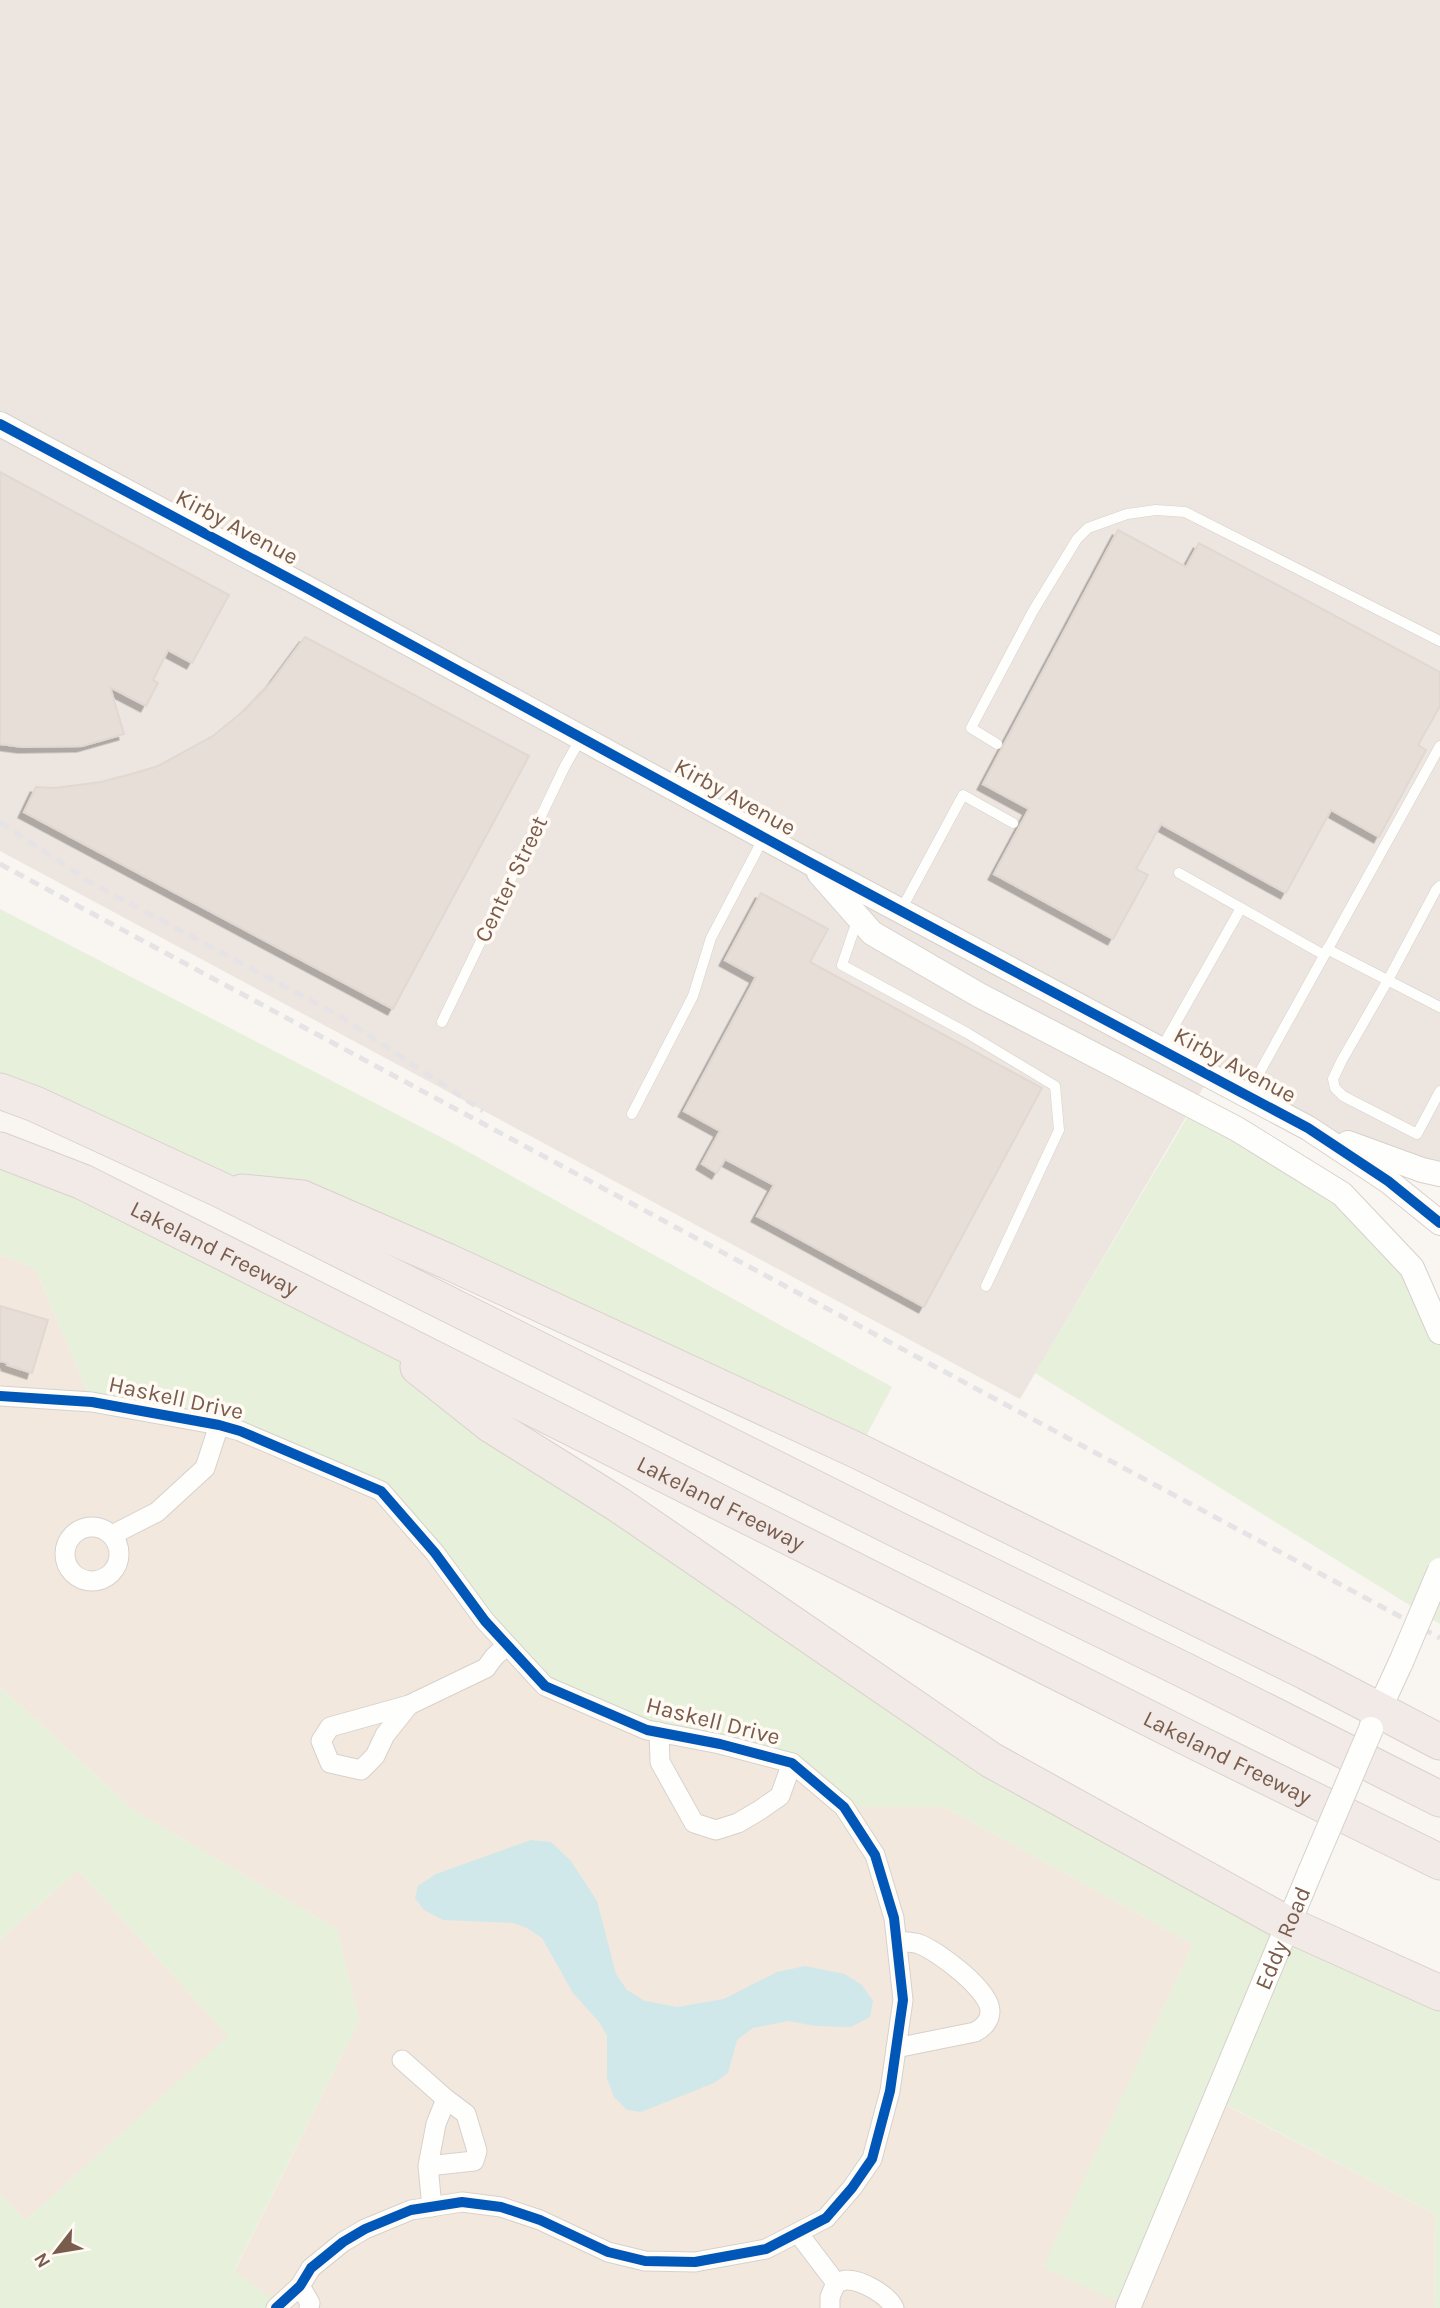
<svg xmlns="http://www.w3.org/2000/svg" width="1440" height="2308" font-family="Karla,sans-serif">
<defs>
<filter id="shadow"><feDropShadow dx="-5.5" dy="5.5" stdDeviation="0" flood-color="#0004"/></filter>
</defs>
<rect width="100%" height="100%" fill="#f9f5f0"/>
<!-- residential -->
<g fill="#f2e8de">
<path d="M 0,1255 L 35,1268 L 92,1402 L 219,1425 L 381,1491 L 792,1763 L 844,1807 L 945,1807 L 1193,1944 L 1044,2266 L 1214,2099 L 1435,2214 L 1434,2308 L 286,2308 L 234,2272 L 359,2021 L 337,1929 L 136,1812 L 0,1687 Z"/>
<path d="M 78,1870 L 229,2037 L 25,2221 L 0,2194 L 0,1940 Z"/>
</g>
<!-- industrial -->
<path fill="#ede5e0" d="M 0,0 L 1440,0 L 1440,1174 L 1308,1128 L 1210,1076 L 1020,1399 L 0,851 Z"/>
<!-- green -->
<g fill="#e7f0db">
<path d="M 0,909 L 454,1144 L 892,1387 L 858,1451 L 447,1261 L 221,1190 L 0,1091 Z"/>
<path d="M 1194,1106 L 1342,1194 L 1412,1268 L 1440,1332 L 1440,1624 L 1035,1373 Z"/>
<path d="M 0,1150 L 366,1325 L 991,1760 L 1440,1993 L 1440,2308 L 1434,2308 L 1435,2214 L 1215,2099 L 1128,2307 L 1043,2267 L 1193,1944 L 945,1807 L 844,1807 L 792,1763 L 647,1730 L 545,1686 L 381,1491 L 240,1431 L 92,1402 L 35,1268 L 0,1255 Z"/>
<path d="M 0,1687 L 136,1812 L 337,1929 L 359,2021 L 234,2271 L 286,2308 L 0,2308 L 0,2194 L 25,2221 L 228,2036 L 78,1870 L 0,1940 Z"/>
</g>
<!-- water -->
<path fill="#d0e8ea" d="M 531,1840 L 551,1842 L 571,1861 L 597,1901 L 616,1974 L 627,1990 L 645,2001 L 677,2007 L 724,1999 L 777,1972 L 805,1966 L 845,1974 L 862,1985 L 873,2001 L 870,2017 L 851,2027 L 815,2026 L 788,2021 L 753,2028 L 737,2040 L 728,2073 L 714,2083 L 641,2112 L 627,2110 L 614,2097 L 607,2078 L 607,2036 L 600,2023 L 573,1993 L 542,1938 L 527,1928 L 513,1923 L 443,1920 L 424,1910 L 415,1898 L 418,1886 L 436,1874 Z"/>
<!-- building -->
<g fill="#e6ded7" stroke="#e2d8d2" stroke-width="2" filter="url(#shadow)">
<path d="M 0,472 L 229,595 L 192,663 L 168,650 L 153,680 L 158,683 L 146,706 L 110,687 L 124,734 L 82,746 L 23,747 L 0,744 Z"/>
<path d="M 1118,530 L 1186,567 L 1199,543 L 1440,672 L 1440,706 L 1418,745 L 1426,750 L 1379,837 L 1331,810 L 1286,893 L 1161,824 L 1136,869 L 1148,875 L 1113,939 L 994,874 L 1029,809 L 983,784 Z"/>
<path d="M 305,637 L 529,756 L 393,1009 L 24,812 L 36,787 L 55,788 L 101,782 L 135,773 L 158,766 L 213,736 L 246,709 L 271,683 Z"/>
<path d="M 761,893 L 828,929 L 810,962 L 1042,1088 L 924,1307 L 757,1216 L 774,1185 L 725,1159 L 717,1173 L 702,1164 L 720,1131 L 684,1111 L 756,977 L 725,960 Z"/>
<path d="M 0,1306 L 48,1320 L 32,1373 L 7,1365 L 8,1363 L 0,1361 Z"/>
</g>
<g fill="none" stroke-linecap="round" stroke-linejoin="round">
<!-- service casing -->
<g stroke="#d7d1cb" stroke-width="11">
<g id="service">
<path d="M 997,744 L 971,728 L 1033,611 L 1077,539 L 1088,528 L 1127,514 L 1156,510 L 1185,512 L 1440,641"/>
<path d="M 1179,873 L 1324,955"/>
<path d="M 1440,886 L 1436,890 L 1388,980 L 1342,1060 L 1333,1079 L 1335,1088 L 1343,1096 L 1417,1134 L 1440,1091"/>
<path d="M 901,910 L 963,795 L 1013,823"/>
<path d="M 858,918 L 842,965 L 967,1033 L 1055,1086 L 1059,1130 L 986,1286"/>
<path d="M 1327,949 L 1440,1007"/>
<path d="M 442,1022 L 565,766 L 581,738"/>
<path d="M 1161,1049 L 1241,908"/>
<path d="M 1247,1095 L 1440,746"/>
<path d="M 632,1114 L 693,996 L 711,938 L 764,837"/>
</g>
</g>
<!-- minor casing -->
<g stroke="#d7d1cb" stroke-width="21">
<g id="minor">
<path d="M 0,1396 L 92,1402 L 219,1425 L 240,1431 L 381,1491 L 435,1553 L 485,1621 L 545,1686 L 647,1730 L 720,1744 L 792,1763 L 844,1807 L 875,1855 L 894,1918 L 903,2000 L 890,2091 L 872,2159 L 852,2188 L 826,2218 L 766,2249 L 695,2262 L 645,2261 L 608,2252 L 540,2220 L 501,2207 L 462,2202 L 411,2210 L 365,2229 L 343,2242 L 311,2268 L 300,2286 L 276,2308"/>
<circle cx="92" cy="1554" r="27"/>
<path d="M 112,1535 L 157,1512 L 205,1468 L 219,1425"/>
<path d="M 409,1705 L 385,1735 L 375,1756 L 361,1770 L 330,1763 L 321,1741 L 330,1727 L 409,1705 L 486,1668 L 494,1657 L 507,1645"/>
<path d="M 659,1732 L 660,1762 L 694,1823 L 716,1830 L 738,1823 L 760,1810 L 780,1796 L 792,1763"/>
<path d="M 896,2048 L 975,2032 C 983,2028 990,2021 990,2011 C 990,1990 938,1951 919,1944 C 913,1942 904,1942 897,1941"/>
<path d="M 402,2060 L 446,2099"/>
<path d="M 428,2166 L 474,2161 L 477,2151 L 466,2114 L 446,2099 L 436,2124 L 428,2166 L 432,2207"/>
<path d="M 798,2233 L 836,2283"/>
<path d="M 836,2283 C 840,2282 843,2280 847,2280 C 862,2280 888,2295 894,2308"/>
<path d="M 300,2286 L 310,2303 L 309,2308"/>
<path d="M 830,2308 L 830,2297 L 836,2283"/>
</g>
</g>
<!-- tertiary casing -->
<g stroke="#d7d1cb" stroke-width="26">
<g id="tertiary">
<path d="M 0,424 L 305,587 L 809,862 L 1308,1128 L 1388,1181 L 1440,1223"/>
<path d="M 819,873 L 872,933 L 979,995 L 1237,1129 L 1342,1194 L 1412,1268 L 1440,1332"/>
<path d="M 1348,1143 L 1422,1170 L 1440,1174"/>
<path d="M 1372,1725 L 1401,1662"/>
<path id="s1" d="M 1128,2308 L 1310,1872"/>
</g>
</g>
<!-- motorway casing -->
<g stroke="#dad1cc" stroke-width="37">
<g id="motorway">
<path d="M 0,1091 L 35,1104 L 221,1190 L 898,1530 L 1184,1670 L 1440,1799"/>
<path id="s2" d="M 0,1150 L 83,1182 L 1196,1742 L 1440,1862"/>
<path d="M 242,1192 L 302,1198 L 447,1261 L 858,1451 L 1306,1672 L 1440,1742"/>
<path d="M 418,1367 L 491,1425 L 619,1505 L 991,1760 L 1289,1925 L 1440,1993"/>
</g>
</g>
<!-- service -->
<use href="#service" stroke="#fefefd" stroke-width="10"/>
<!-- minor -->
<use href="#minor" stroke="#fefefd" stroke-width="19"/>
<!-- tertiary -->
<use href="#tertiary" stroke="#fefefd" stroke-width="24"/>
<!-- motorway -->
<use href="#motorway" stroke="#f2eae7" stroke-width="35"/>
<!-- rail -->
<g stroke="#e6e3e7" stroke-width="5" stroke-dasharray="10 7" stroke-linecap="butt">
<path d="M 0,822 L 90,882 L 340,1016 L 483,1111"/>
<path d="M 0,864 L 1440,1638"/>
</g>
<!-- tertiary-bridge casing -->
<g stroke="#d7d1cb" stroke-width="26" stroke-linecap="butt">
<g id="tertiary-bridge">
<path d="M 1401,1662 L 1440,1570"/>
<path d="M 1310,1872 L 1371,1729"/>
</g>
</g>
<!-- tertiary-bridge -->
<use href="#tertiary-bridge" stroke="#fefefd" stroke-width="24"/>
<!-- cycleway casing -->
<g stroke="#fffaf3" stroke-width="15">
<g id="cycleway">
<path d="M 0,424 L 305,587 L 809,862 L 1308,1128 L 1388,1181 L 1440,1223"/>
<path d="M 0,1396 L 92,1402 L 219,1425 L 240,1431 L 381,1491 L 435,1553 L 485,1621 L 545,1686 L 647,1730 L 720,1744 L 792,1763 L 844,1807 L 875,1855 L 894,1918 L 903,2000 L 890,2091 L 872,2159 L 852,2188 L 826,2218 L 766,2249 L 695,2262 L 645,2261 L 608,2252 L 540,2220 L 501,2207 L 462,2202 L 411,2210 L 365,2229 L 343,2242 L 311,2268 L 300,2286 L 276,2308"/>
</g>
</g>
<!-- cycleway -->
<use href="#cycleway" stroke="#0057b8" stroke-width="10"/>
</g>
<g text-anchor="middle" dominant-baseline="central" stroke-width="7" stroke-linejoin="round" paint-order="stroke">
<!-- street labels -->
<g font-size="23" fill="#7a5c4d" stroke="#fffaf3">
<text transform="translate(237 527) rotate(28)">Kirby Avenue</text>
<text transform="translate(735 797) rotate(29)">Kirby Avenue</text>
<text transform="translate(511 879) rotate(-64)">Center Street</text>
<text transform="translate(1235 1065) rotate(28)">Kirby Avenue</text>
<text stroke="none"><textPath href="#s2" startOffset="236">Lakeland Freeway</textPath></text>
<text transform="translate(176 1398) rotate(12)">Haskell Drive</text>
<text stroke="none"><textPath href="#s2" startOffset="803">Lakeland Freeway</textPath></text>
<text transform="translate(713 1721) rotate(14)">Haskell Drive</text>
<text stroke="none"><textPath href="#s2" startOffset="1370">Lakeland Freeway</textPath></text>
<text stroke="none"><textPath href="#s1" startOffset="401">Eddy Road</textPath></text>
</g>
</g>
<!-- north arrow -->
<g transform="translate(56 2252) rotate(239)" stroke="#fffaf3" stroke-width="5" paint-order="stroke">
<path d="M0-5L12 26L0 18L-12 26Z" fill="#7a5c4d"/>
<text y="-10" font-size="19" font-weight="bold" text-anchor="middle" fill="#7a5c4d">N</text>
</g>
</svg>
